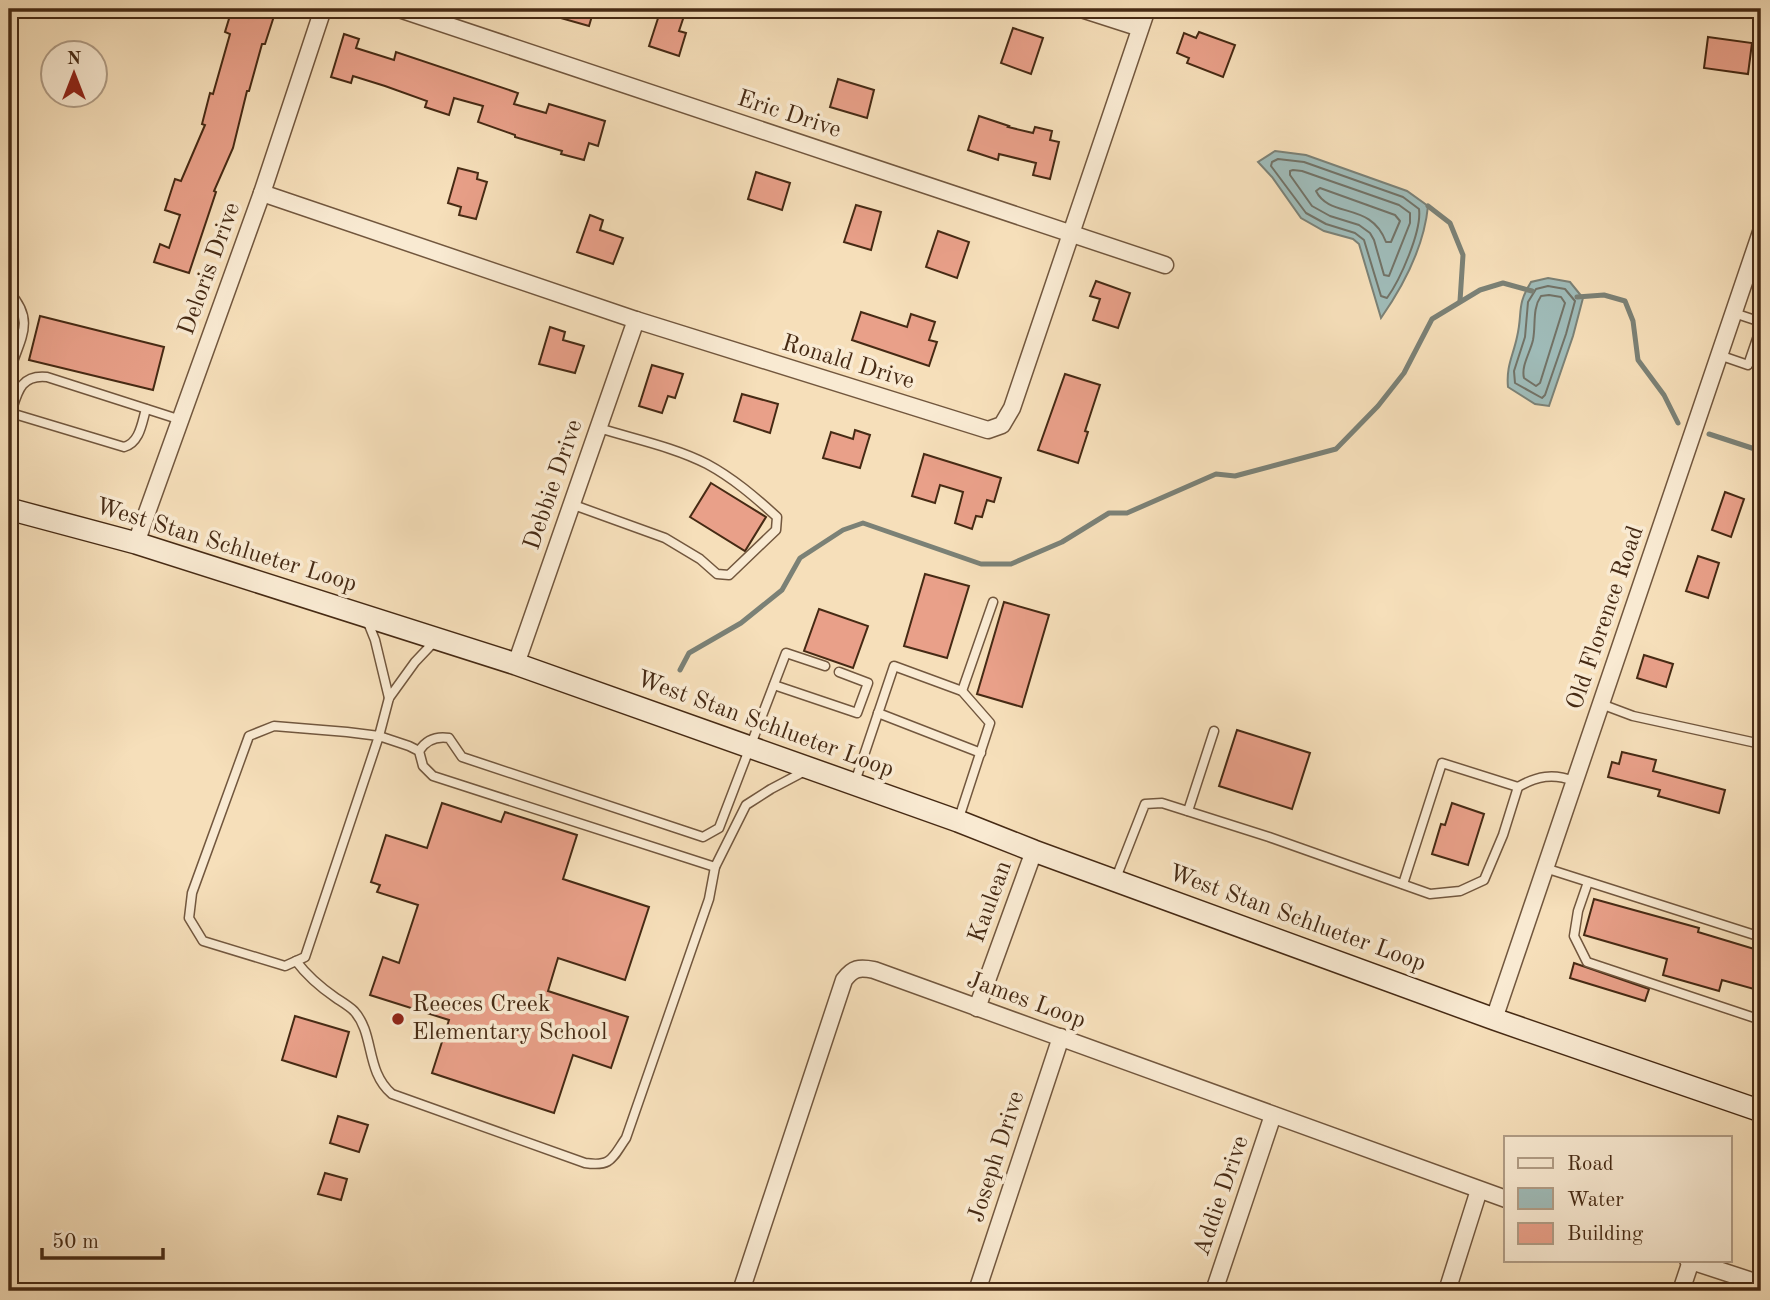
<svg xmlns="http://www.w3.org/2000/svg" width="1770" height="1300" font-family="'Old Standard TT',serif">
<rect width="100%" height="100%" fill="#f6dfba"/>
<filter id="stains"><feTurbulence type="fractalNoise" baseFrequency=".00286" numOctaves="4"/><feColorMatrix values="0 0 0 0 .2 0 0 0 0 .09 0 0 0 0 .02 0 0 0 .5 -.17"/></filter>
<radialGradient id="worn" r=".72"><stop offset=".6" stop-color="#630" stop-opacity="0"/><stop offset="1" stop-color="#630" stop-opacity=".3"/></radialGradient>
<!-- water -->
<g fill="#9fbbb8" stroke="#7b8176" stroke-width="2">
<path d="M 1275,151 L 1306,155 L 1407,191 L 1428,206 C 1424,247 1404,285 1381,318 L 1359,244 L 1353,239 L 1324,231 L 1301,218 L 1272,177 L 1258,162 Z"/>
<path d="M 1548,278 L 1570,282 L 1583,298 L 1573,336 L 1549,406 L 1535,404 L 1508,387 C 1506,366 1513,356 1517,337 C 1523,312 1516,306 1531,282 Z"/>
</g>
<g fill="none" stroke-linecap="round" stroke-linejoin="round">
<!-- shore -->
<g stroke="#727266" stroke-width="2">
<path d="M 1278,159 L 1304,162 L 1403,197 L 1419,209 C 1422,231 1400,280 1387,298 L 1381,296 L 1364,240 L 1355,233 L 1326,224 L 1306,213 L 1271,166 L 1272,162 Z"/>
<path d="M 1293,170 L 1302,171 L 1399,205 L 1410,213 L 1410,223 L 1389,276 L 1384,275 L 1374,240 L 1370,233 L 1359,225 L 1330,216 L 1312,206 L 1290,175 L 1290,171 Z"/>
<path d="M 1320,188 L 1395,215 L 1400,221 L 1391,242 L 1386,242 C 1371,201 1330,219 1316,191 Z"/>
<path d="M 1548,286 L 1565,289 L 1575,301 L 1566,334 L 1545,395 L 1542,398 L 1515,383 L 1514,371 L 1525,337 L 1528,302 L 1536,289 Z"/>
<path d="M 1549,295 L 1561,297 L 1565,303 L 1540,383 L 1536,386 L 1524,378 C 1521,366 1530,353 1533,340 C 1536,325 1532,309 1541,296 Z"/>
</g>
<!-- stream -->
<g stroke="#7b8176" stroke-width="5">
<path d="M 1428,206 L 1450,223 L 1463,255 L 1460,301"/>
<path d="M 1577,297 L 1604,295 L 1625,301 L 1633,321 L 1638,360 L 1664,395 L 1678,423"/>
<path d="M 1709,434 L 1761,451"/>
<path d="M 680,670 L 689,653 L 741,623 L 782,590 L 800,558 L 843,530 L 863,523 L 981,564 L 1011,564 L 1062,542 L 1109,513 L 1127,513 L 1216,474 L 1235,476 L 1336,449 L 1378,406 L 1404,373 L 1432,319 L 1480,290 L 1503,283 L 1532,291"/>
</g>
</g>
<!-- building -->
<g fill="#e9a089" stroke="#462a14" stroke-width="2">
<path d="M 232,9 L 262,9 L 275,13 L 265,44 L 262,44 L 249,91 L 247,91 L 233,148 L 214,191 L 216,192 L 189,273 L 154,262 L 160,244 L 169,248 L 180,215 L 165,210 L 175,179 L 181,181 L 205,125 L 202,124 L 210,93 L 213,94 L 230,34 L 225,32 Z"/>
<path d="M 543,9 L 594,9 L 589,26 L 543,13 Z"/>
<path d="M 661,9 L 672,9 L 685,13 L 679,31 L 686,33 L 679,56 L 649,46 Z"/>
<path d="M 1013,28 L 1043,38 L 1031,74 L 1001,63 Z"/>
<path d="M 1199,32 L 1235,45 L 1223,77 L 1187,63 L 1189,58 L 1177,53 L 1184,33 L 1196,38 Z"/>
<path d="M 344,34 L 359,39 L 356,48 L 394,60 L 396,52 L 518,93 L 514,104 L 546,113 L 549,104 L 605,121 L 598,146 L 589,143 L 584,160 L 561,154 L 562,151 L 515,137 L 515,135 L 478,122 L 483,106 L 454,98 L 449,115 L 425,107 L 427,101 L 385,86 L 353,76 L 351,83 L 331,77 Z"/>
<path d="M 1708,37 L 1752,43 L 1748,74 L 1704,68 Z"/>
<path d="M 838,79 L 874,90 L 867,118 L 830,107 Z"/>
<path d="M 979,116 L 1009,126 L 1008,127 L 1033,133 L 1035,127 L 1052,131 L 1050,140 L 1059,142 L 1050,179 L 1033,175 L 1036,163 L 999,154 L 998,160 L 968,150 Z"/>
<path d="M 458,168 L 478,173 L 477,179 L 487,182 L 476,219 L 459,215 L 461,207 L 448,203 Z"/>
<path d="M 756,172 L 790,183 L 782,210 L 748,199 Z"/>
<path d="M 856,205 L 881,212 L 871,250 L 844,242 Z"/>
<path d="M 590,215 L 603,220 L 600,230 L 623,238 L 613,264 L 577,252 Z"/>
<path d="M 938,231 L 969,242 L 957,278 L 926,267 Z"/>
<path d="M 1096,281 L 1130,293 L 1118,328 L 1093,320 L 1100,299 L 1090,296 Z"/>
<path d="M 861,312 L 907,327 L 911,314 L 935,322 L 929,340 L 937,342 L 929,366 L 852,340 Z"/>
<path d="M 40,316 L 164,347 L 153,390 L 29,360 Z"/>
<path d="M 550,327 L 565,332 L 563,340 L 584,346 L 575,373 L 539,364 Z"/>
<path d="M 652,365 L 683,374 L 675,398 L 668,396 L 662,413 L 639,406 Z"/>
<path d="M 1065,374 L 1100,385 L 1085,431 L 1088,432 L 1078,463 L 1038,450 Z"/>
<path d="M 742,394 L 778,404 L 770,433 L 734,421 Z"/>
<path d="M 855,430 L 870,435 L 860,468 L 823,458 L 831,432 L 853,439 Z"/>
<path d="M 924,454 L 1001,478 L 994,502 L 987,500 L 982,517 L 976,516 L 972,529 L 955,523 L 963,492 L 940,485 L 935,503 L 912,496 Z"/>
<path d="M 711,483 L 766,517 L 745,551 L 690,517 Z"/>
<path d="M 1725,492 L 1744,499 L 1731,537 L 1712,530 Z"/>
<path d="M 1698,556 L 1719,563 L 1708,598 L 1686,591 Z"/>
<path d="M 925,574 L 969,586 L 947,658 L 904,646 Z"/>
<path d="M 1004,602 L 1049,615 L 1022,707 L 977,694 Z"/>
<path d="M 819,609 L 868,626 L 853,668 L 804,651 Z"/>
<path d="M 1644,655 L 1673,664 L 1666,687 L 1637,678 Z"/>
<path d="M 1237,730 L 1310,753 L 1292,809 L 1219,786 Z"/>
<path d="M 1622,752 L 1656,760 L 1653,771 L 1725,790 L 1719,813 L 1658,796 L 1660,790 L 1608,777 L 1612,762 L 1619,764 Z"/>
<path d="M 442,803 L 501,822 L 505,812 L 577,835 L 563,879 L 649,907 L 625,980 L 558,958 L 548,991 L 628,1017 L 611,1068 L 573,1055 L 554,1113 L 432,1073 L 449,1020 L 370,995 L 383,957 L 399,963 L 418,905 L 377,892 L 380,885 L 371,882 L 386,835 L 427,848 Z"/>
<path d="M 1452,803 L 1484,814 L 1468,865 L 1432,854 L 1441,824 L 1445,825 Z"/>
<path d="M 1594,899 L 1699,928 L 1698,932 L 1761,951 L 1761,991 L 1722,980 L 1719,991 L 1663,975 L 1667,959 L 1584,935 Z"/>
<path d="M 1574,963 L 1649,989 L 1645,1001 L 1570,978 Z"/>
<path d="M 295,1016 L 349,1032 L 336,1077 L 282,1060 Z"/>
<path d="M 338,1116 L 368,1125 L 359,1152 L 330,1143 Z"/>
<path d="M 325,1173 L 347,1179 L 341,1200 L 318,1194 Z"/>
</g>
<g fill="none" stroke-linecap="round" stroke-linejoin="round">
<!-- lane casing -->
<g stroke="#72573e" stroke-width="11">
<g id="lane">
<path d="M 9,292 C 36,321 20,338 9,373"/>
<path d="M 1734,313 L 1761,322"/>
<path d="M 1719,355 L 1748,365 L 1761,327"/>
<path d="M 11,413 L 124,447 C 140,443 142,422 146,409"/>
<path d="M 9,419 C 17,396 18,374 47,377 L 181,420"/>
<path d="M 571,504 L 665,538 L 700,559 L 717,574 L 729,575 L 776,530 L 777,517 C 755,497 733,478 707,464 C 674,447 634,439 599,428"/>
<path d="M 367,620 L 375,640 L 389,698"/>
<path d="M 434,642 L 415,662 L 389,698 L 379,736 L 305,957 L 285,966 L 203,941 L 189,918 L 192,893 L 249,736 L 274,726 L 347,732 L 379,736 L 409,746 L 419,751 L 423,766 L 433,776 L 715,867"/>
<path d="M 774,685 L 857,713 L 868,683 L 839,672"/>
<path d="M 962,691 L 993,602"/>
<path d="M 1601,704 L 1633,716 L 1761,744"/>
<path d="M 878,713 L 981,753"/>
<path d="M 419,751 C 426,740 436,736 449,738 L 462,757 L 703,837 L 719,828 L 786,653 L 825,666"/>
<path d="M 855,782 L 894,666 L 962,691 L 990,723 L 958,821"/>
<path d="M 1188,811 L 1214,731"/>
<path d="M 1545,868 L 1761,937"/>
<path d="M 1116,878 L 1145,804 L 1162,803 L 1269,837 L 1430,894 L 1460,891 L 1484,880 L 1503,835 L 1518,787 C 1537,776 1553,773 1574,781"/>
<path d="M 1588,882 L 1578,911 L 1574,936 L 1587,962 L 1761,1020"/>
<path d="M 1403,884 L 1442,763 L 1518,787"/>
<path d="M 296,961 C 308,977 320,987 336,998 C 342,1002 349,1006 354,1011 C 375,1034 365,1071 392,1094 L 585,1163 C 612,1167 612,1158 626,1138 L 709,899 L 715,867 L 746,805 L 771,789 L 807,770"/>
<path d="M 1754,1107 L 1761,1084"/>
</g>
</g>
<!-- street casing -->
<g stroke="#72573e" stroke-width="19">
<g id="street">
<path d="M 399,9 L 1165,265"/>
<path d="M 1081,9 L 1140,28"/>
<path d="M 262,193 L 636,320 L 988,430 L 1002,425 L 1012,408 L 1147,9"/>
<path d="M 136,543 L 262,193 L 323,9"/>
<path d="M 516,664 L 636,320"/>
<path d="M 977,1008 L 1034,851"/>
<path d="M 1494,1019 L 1761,232"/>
<path d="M 1688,1260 L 1761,1284"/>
<path d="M 741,1291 L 844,980 C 853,968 859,967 874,970 L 1506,1199"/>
<path d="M 977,1291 L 1061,1037"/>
<path d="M 1214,1291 L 1273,1115"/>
<path d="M 1447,1291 L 1479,1190"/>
<path d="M 1681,1291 L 1691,1261"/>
</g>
</g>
<!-- secondary casing -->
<g stroke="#462a14" stroke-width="24">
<path id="secondary" d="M 9,509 L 136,543 L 516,664 L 958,821 L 1034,851 L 1494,1019 L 1761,1111"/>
</g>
<!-- lane -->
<use href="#lane" stroke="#f9ead2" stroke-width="8"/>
<!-- street -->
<use href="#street" stroke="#f9ead2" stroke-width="16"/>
<!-- secondary -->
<use href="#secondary" stroke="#f9ead2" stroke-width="21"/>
</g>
<!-- markers -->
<circle fill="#8f2418" stroke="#f9ead2" stroke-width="2.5" cx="398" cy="1019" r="7"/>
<g text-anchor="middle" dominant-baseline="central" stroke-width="7" stroke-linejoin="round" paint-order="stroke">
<!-- street labels -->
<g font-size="24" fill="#462a14" stroke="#f9ead2">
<text transform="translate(789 115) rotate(18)">Eric Drive</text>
<text transform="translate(210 269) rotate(-70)">Deloris Drive</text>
<text transform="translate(848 363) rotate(17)">Ronald Drive</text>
<text transform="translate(554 485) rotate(-71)">Debbie Drive</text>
<text transform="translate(226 546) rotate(17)">West Stan Schlueter Loop</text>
<text transform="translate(1606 618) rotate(-71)">Old Florence Road</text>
<text transform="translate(765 725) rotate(20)">West Stan Schlueter Loop</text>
<text transform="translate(991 902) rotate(-70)">Kaulean</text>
<text transform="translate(1297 919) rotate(20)">West Stan Schlueter Loop</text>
<text transform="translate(1026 1001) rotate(20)">James Loop</text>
<text transform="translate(997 1157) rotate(-72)">Joseph Drive</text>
<text transform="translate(1222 1196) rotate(-71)">Addie Drive</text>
</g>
<!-- poi labels -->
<g font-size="24" fill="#462a14" stroke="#f9ead2" text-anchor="start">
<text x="412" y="1005">Reeces Creek<tspan x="412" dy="28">Elementary School</tspan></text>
</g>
</g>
<!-- margin -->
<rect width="1770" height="1300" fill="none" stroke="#f6dfba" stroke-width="35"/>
<rect x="10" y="10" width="1749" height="1279" fill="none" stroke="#462a14" stroke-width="3.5"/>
<rect x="18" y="18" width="1735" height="1265" fill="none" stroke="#462a14" stroke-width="2"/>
<!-- legend -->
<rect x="1504" y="1136" width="228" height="126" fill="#f9ead2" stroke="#b19d86" stroke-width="2"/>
<rect x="1518" y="1158" width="35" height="10" fill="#f9ead2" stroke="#b19d86" stroke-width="2"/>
<text x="1567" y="1170" font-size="21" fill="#462a14">Road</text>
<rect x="1518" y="1188" width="35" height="21" fill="#9fbbb8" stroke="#b19d86" stroke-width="2"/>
<text x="1567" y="1206" font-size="21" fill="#462a14">Water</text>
<rect x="1518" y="1223" width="35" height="21" fill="#e9a089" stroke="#b19d86" stroke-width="2"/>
<text x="1567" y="1240" font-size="21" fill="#462a14">Building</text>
<!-- north arrow -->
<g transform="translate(74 74)"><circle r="33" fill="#f9ead2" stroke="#b19d86" stroke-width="2"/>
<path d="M0-5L12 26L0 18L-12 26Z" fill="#8f2418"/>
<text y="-10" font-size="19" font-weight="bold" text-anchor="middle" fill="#462a14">N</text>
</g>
<!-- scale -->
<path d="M42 1248v10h121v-10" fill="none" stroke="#462a14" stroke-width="3.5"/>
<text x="52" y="1248" font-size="21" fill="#462a14" stroke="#f9ead2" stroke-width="5" paint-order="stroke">50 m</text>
<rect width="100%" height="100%" filter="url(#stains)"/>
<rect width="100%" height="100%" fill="url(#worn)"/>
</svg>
